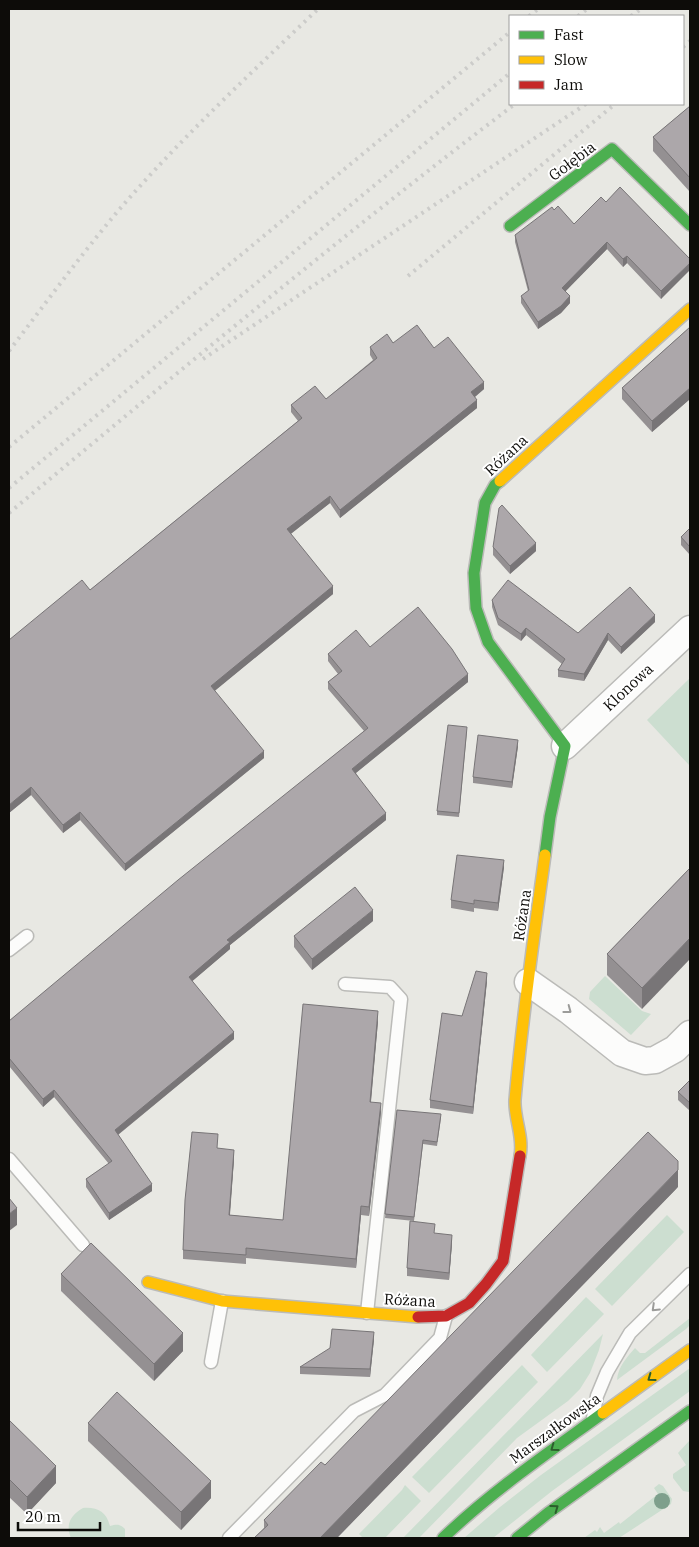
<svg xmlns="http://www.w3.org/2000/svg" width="699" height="1547" font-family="'IBM Plex Serif',serif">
<rect width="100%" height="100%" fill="#e8e8e3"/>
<!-- green -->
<g fill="#ccded0">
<path d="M 690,678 L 690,766 L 647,720 Z"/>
<path d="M 605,976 L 642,1011 L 651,1014 L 631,1035 L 589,999 L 590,992 Z"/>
<path d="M 667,1215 L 684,1232 L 612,1306 L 595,1289 Z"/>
<path d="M 586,1297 L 604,1314 L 547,1372 L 531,1355 Z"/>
<path d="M 690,1318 L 690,1325 L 686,1329 L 617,1380 C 618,1367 627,1357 635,1348 L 640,1353 L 645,1353 Z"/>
<path d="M 603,1334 L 599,1350 L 590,1373 L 580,1389 L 568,1401 L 517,1438 L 419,1538 L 403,1538 Z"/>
<path d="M 522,1365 L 538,1382 L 429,1493 L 412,1477 Z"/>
<path d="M 690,1368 L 690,1391 L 552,1491 L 493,1538 L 464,1538 L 500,1507 L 541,1475 Z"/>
<path d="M 690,1440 L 690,1491 L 689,1492 L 683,1491 L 673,1478 L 673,1474 L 686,1465 L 678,1453 Z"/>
<path d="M 659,1484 L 663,1486 L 672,1499 L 671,1504 L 619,1538 L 584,1538 L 595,1530 L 597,1532 L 600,1527 L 604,1533 L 619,1522 L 620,1524 L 658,1494 L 654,1488 Z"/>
<path d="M 405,1485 L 421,1501 L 385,1538 L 363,1538 L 359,1534 L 402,1490 Z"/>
<path d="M 83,1508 C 97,1507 106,1511 110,1526 C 117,1524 120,1524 125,1529 L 125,1538 L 71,1538 C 65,1524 71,1515 83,1508 Z"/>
</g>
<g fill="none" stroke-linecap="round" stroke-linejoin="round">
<!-- lane casing -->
<g stroke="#bbbbb8" stroke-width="15">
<g id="lane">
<path d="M 9,950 L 27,936"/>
<path d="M 345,984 L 390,987 L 401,999 L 367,1313"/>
<path d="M 9,1159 L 83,1245"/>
<path d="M 211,1362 L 222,1301"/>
<path d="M 593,1418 L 597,1396 L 607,1372 L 630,1333 L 690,1274"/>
<path d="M 229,1538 L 354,1411 L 385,1395 L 440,1338 L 446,1316"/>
</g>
</g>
<!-- street casing -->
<g stroke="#bbbbb8" stroke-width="29">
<g id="street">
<path d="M 565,746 L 690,629"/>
<path d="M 528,982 L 568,1010 L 622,1053 L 645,1061 L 655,1060 L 675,1049 L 690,1034"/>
</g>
</g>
<!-- fast casing -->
<g stroke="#bbbbb8" stroke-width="14">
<g id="fast">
<path d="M 510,226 L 612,149 L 690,225"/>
<path d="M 500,481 L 495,485 L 485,503 L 474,573 L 476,608 L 488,642 L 565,746 L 550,817 L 545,855"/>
<path d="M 443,1538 C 492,1491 548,1453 603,1413"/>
<path d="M 517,1538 L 548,1513 L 690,1411"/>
</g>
</g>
<!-- slow casing -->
<g stroke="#bbbbb8" stroke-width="14">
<g id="slow">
<path d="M 500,481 L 690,309"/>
<path d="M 520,1156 C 524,1137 514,1119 515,1100 C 522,1018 534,936 545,855"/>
<path d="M 148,1282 L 222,1301 L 418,1317"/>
<path d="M 603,1413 L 690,1350"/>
</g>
</g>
<!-- jam casing -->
<g stroke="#bbbbb8" stroke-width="14">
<path id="jam" d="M 418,1317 L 446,1316 L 469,1303 L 486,1284 L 503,1261 L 520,1156"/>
</g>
<!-- lane -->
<use href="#lane" stroke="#fcfcfb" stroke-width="12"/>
<!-- street -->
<use href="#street" stroke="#fcfcfb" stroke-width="26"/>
<!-- fast -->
<use href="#fast" stroke="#4caf50" stroke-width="11"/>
<!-- slow -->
<use href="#slow" stroke="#ffc107" stroke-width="11"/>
<!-- jam -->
<use href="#jam" stroke="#c62828" stroke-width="11"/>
<!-- rail -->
<g stroke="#ccccca" stroke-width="4" stroke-dasharray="2.5 5" stroke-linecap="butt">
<path d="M 529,16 L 538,9"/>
<path d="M 578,16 L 587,9"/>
<path d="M 631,16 L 641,9"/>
<path d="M 683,47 L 690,41"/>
<path d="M 408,276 L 615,104"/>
<path d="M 9,351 C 45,304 80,256 118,211 C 180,139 250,74 318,9"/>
<path d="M 203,359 L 586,104"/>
<path d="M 9,447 L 510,32"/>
<path d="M 9,488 L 510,73"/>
<path d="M 9,513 C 176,374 342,235 515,104"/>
</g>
</g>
<!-- trees -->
<circle fill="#7e9f8c" cx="662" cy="1501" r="8"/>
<!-- wall -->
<g fill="#949092">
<path d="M 690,106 L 690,192 L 653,151 L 653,137 Z"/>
<path d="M 606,202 L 690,259 L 661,299 L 627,263 L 623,267 L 607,249 L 565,291 L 570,303 L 561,313 L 538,329 L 521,303 L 521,296 L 528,291 L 515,242 L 515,235 L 554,210 L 574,224 Z"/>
<path d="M 690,327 L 690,399 L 652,432 L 622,399 L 622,388 Z"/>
<path d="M 393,343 L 434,348 L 484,389 L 475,397 L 477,408 L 340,518 L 330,503 L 290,534 L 333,594 L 214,691 L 264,758 L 125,871 L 80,820 L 63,833 L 31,795 L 9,813 L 90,590 L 298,421 L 291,412 L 291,405 L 326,399 L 373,360 L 370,355 L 370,347 Z"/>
<path d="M 690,528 L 690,555 L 681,545 L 681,537 Z"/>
<path d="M 493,547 L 536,551 L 510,574 L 493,555 Z"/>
<path d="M 492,600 L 578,633 L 655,622 L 621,654 L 608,640 L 584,681 L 558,677 L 558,670 L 562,664 L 526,635 L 521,641 L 498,625 L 492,607 Z"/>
<path d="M 370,647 L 468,682 L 356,773 L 386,820 L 230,945 L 230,949 L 192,981 L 234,1039 L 118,1135 L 152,1191 L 109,1220 L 86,1187 L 86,1179 L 109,1164 L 54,1097 L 43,1107 L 9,1066 L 9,1021 L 364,731 L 328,689 L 328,682 L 338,674 L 328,661 L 328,654 Z"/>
<path d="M 467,731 L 459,817 L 437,815 L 437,811 Z"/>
<path d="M 518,746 L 512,788 L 473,783 L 473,777 Z"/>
<path d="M 504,867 L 498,911 L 474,908 L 474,912 L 451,908 L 451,900 Z"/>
<path d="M 690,868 L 642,1009 L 607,975 L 607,954 Z"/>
<path d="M 373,921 L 312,970 L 294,947 L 294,936 Z"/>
<path d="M 487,981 L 473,1114 L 430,1108 L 430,1100 L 462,1016 Z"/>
<path d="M 378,1021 L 371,1102 L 381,1112 L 369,1216 L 361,1215 L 356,1268 L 246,1258 L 246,1264 L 183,1259 L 183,1250 L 218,1148 L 234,1159 L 230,1215 L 283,1220 Z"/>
<path d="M 690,1080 L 690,1111 L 678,1100 L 678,1092 Z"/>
<path d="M 397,1110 L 441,1118 L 437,1146 L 423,1144 L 414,1221 L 385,1218 Z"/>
<path d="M 678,1187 L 337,1538 L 254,1538 L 264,1528 L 264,1520 L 325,1465 Z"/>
<path d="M 435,1234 L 452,1243 L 449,1280 L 407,1276 L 407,1268 Z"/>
<path d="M 61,1274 L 183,1351 L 154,1381 L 61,1291 Z"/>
<path d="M 374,1339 L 370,1377 L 300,1374 L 300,1367 Z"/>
<path d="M 9,1420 L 56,1483 L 27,1514 L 9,1497 Z"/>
<path d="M 88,1423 L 211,1498 L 181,1530 L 88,1441 Z"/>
</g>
<!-- shaded-wall -->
<g fill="#787577">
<path d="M 607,242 L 607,249 L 562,295 L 562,288 Z"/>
<path d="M 627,256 L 627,263 L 623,267 L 623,259 Z"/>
<path d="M 690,263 L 690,270 L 661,299 L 661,291 Z"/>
<path d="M 570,296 L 570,303 L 561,313 L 538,329 L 538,322 Z"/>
<path d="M 484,382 L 484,389 L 471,400 L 471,392 Z"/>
<path d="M 690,388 L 690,399 L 652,432 L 652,421 Z"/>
<path d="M 477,400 L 477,408 L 340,518 L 340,510 Z"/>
<path d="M 330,496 L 330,503 L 287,537 L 287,529 Z"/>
<path d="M 536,543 L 536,551 L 510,574 L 510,566 Z"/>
<path d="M 333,586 L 333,594 L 211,694 L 211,686 Z"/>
<path d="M 655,615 L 655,622 L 621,654 L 621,647 Z"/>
<path d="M 526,628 L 526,635 L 521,641 L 521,634 Z"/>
<path d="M 608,633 L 608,640 L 584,681 L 584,674 Z"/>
<path d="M 468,674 L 468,682 L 352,776 L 352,769 Z"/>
<path d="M 518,740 L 518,746 L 512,788 L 512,782 Z"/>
<path d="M 264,751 L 264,758 L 125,871 L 125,864 Z"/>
<path d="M 31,787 L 31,795 L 9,813 L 9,805 Z"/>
<path d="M 80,812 L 80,820 L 63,833 L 63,825 Z"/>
<path d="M 386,813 L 386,820 L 230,945 L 230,949 L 189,984 L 189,977 L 227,940 Z"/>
<path d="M 504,860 L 504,867 L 498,911 L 498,903 Z"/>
<path d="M 373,910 L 373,921 L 312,970 L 312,959 Z"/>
<path d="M 690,938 L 690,959 L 642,1009 L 642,988 Z"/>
<path d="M 487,973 L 487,981 L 473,1114 L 473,1107 Z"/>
<path d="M 378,1011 L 378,1021 L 370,1111 L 370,1102 Z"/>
<path d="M 234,1032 L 234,1039 L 115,1137 L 115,1130 Z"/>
<path d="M 54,1090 L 54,1097 L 43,1107 L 43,1099 Z"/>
<path d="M 381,1103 L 381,1112 L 369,1216 L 369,1207 Z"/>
<path d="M 234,1150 L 234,1159 L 229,1225 L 229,1215 Z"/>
<path d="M 678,1170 L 678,1187 L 337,1538 L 320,1538 Z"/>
<path d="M 152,1184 L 152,1191 L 109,1220 L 109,1213 Z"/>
<path d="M 361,1206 L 361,1215 L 356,1268 L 356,1259 Z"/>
<path d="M 17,1208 L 17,1225 L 9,1231 L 9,1214 Z"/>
<path d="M 452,1235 L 452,1243 L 449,1280 L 449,1273 Z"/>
<path d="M 374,1332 L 374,1339 L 370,1377 L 370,1369 Z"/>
<path d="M 183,1333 L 183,1351 L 154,1381 L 154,1364 Z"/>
<path d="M 56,1466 L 56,1483 L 27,1514 L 27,1497 Z"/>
<path d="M 211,1481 L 211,1498 L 181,1530 L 181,1512 Z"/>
</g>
<!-- building -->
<g fill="#aca7aa" stroke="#787577">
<path d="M 690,106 L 690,178 L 653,137 Z"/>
<path d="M 620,187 L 690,259 L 690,263 L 661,291 L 627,256 L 623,259 L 607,242 L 562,288 L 570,296 L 561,306 L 538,322 L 521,296 L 529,290 L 515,235 L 552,207 L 554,210 L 558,206 L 574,224 L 601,197 L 606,202 Z"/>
<path d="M 417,325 L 434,348 L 448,337 L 484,382 L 471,392 L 477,400 L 340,510 L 330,496 L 287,529 L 333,586 L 211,686 L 264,751 L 125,864 L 80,812 L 63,825 L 31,787 L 9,805 L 9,640 L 82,580 L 90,590 L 302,418 L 291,405 L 315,386 L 326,399 L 377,358 L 370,347 L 387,334 L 393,343 Z"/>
<path d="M 690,327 L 690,388 L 652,421 L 622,388 Z"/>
<path d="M 502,505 L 536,543 L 510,566 L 493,547 L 499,508 Z"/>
<path d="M 690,528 L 690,547 L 681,537 Z"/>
<path d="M 508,580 L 578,633 L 630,587 L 655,615 L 621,647 L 608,633 L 584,674 L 558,670 L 565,659 L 526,628 L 521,634 L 498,618 L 492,600 Z"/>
<path d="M 418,607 L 452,649 L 468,674 L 352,769 L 386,813 L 227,940 L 230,942 L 189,977 L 234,1032 L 115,1130 L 152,1184 L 109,1213 L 86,1179 L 112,1161 L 54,1090 L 43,1099 L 9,1058 L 9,1021 L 178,880 L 368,728 L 328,682 L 342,671 L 328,654 L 356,630 L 370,647 Z"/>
<path d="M 448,725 L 467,727 L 459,813 L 437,811 Z"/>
<path d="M 478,735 L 518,740 L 512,782 L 473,777 Z"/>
<path d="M 457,855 L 504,860 L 498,903 L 474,900 L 474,904 L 451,900 Z"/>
<path d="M 690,868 L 690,938 L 642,988 L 607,954 Z"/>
<path d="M 355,887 L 373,910 L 312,959 L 294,936 Z"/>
<path d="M 476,971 L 487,973 L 473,1107 L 430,1100 L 442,1013 L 462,1016 Z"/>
<path d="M 303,1004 L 378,1011 L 370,1102 L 381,1103 L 369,1207 L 361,1206 L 356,1259 L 246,1248 L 246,1255 L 183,1250 L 185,1200 L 192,1132 L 218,1134 L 217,1148 L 234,1150 L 229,1215 L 283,1220 Z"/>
<path d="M 690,1080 L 690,1103 L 678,1092 Z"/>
<path d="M 397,1110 L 441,1114 L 437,1142 L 423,1140 L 414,1217 L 385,1214 Z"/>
<path d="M 648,1132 L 678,1161 L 678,1170 L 320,1538 L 254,1538 L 268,1525 L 264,1520 L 321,1462 L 325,1465 Z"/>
<path d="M 9,1198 L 17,1208 L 9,1214 Z"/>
<path d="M 410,1221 L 435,1224 L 434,1233 L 452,1235 L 449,1273 L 407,1268 Z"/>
<path d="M 91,1243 L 183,1333 L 154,1364 L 61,1274 Z"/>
<path d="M 332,1329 L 374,1332 L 370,1369 L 300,1367 L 330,1348 Z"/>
<path d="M 117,1392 L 211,1481 L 181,1512 L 88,1423 Z"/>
<path d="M 9,1420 L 56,1466 L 27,1497 L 9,1479 Z"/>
</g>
<!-- one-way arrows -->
<defs><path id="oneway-chevron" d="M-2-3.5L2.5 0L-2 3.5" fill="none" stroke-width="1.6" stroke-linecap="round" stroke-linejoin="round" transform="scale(1.25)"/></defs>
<g stroke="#9c9c9a">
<use href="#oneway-chevron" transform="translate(568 1010) rotate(37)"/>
<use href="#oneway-chevron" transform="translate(655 1308) rotate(136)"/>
</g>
<g stroke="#2c5e2c">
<use href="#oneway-chevron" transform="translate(651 1378) rotate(144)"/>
<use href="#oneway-chevron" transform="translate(554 1448) rotate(144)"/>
<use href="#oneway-chevron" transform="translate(555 1508) rotate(-36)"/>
</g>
<g text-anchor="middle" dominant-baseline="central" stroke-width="4" stroke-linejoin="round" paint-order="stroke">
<!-- street labels -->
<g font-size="15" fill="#0d0c09" stroke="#fff">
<text transform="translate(572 161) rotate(-37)">Gołębia</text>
<text transform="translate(506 455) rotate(-43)">Różana</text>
<text transform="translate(628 687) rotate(-43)">Klonowa</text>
<text transform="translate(522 915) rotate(-82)">Różana</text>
<text transform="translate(410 1300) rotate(3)">Różana</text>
<text transform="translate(555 1428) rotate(-36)">Marszałkowska</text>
</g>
</g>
<!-- border -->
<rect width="699" height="1547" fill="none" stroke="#0d0c09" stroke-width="20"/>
<!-- legend -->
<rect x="509" y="15" width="175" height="90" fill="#ffffff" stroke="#9e9e9d"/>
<rect x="519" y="31" width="25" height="8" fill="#4caf50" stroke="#9e9e9d"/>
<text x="554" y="40" font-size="15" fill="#0d0c09">Fast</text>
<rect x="519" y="56" width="25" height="8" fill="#ffc107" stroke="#9e9e9d"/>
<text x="554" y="65" font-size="15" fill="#0d0c09">Slow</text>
<rect x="519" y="81" width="25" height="8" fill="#c62828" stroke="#9e9e9d"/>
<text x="554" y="90" font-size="15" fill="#0d0c09">Jam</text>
<!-- scale -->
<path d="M18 1522v8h82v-8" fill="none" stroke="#0d0c09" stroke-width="2.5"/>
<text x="25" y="1522" font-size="15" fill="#0d0c09" stroke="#ffffff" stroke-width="4" paint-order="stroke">20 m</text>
</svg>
